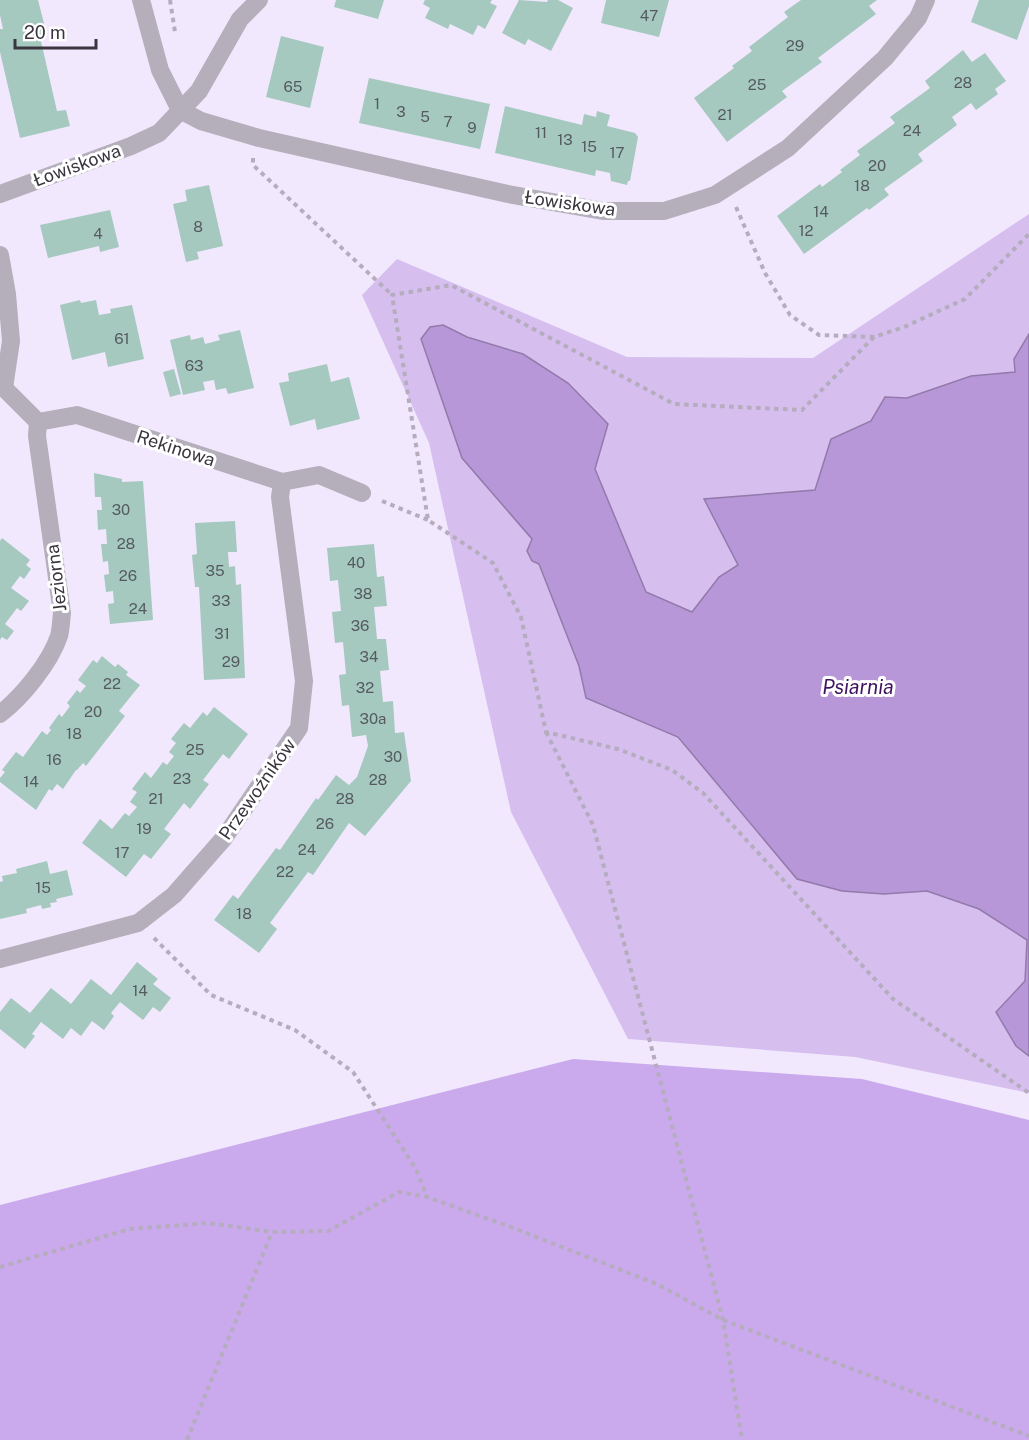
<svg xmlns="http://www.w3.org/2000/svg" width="1029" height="1440" font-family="'Public Sans',sans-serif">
<rect width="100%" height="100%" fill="#f2e8fe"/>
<!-- green -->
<path fill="#d6bfef" d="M 1029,214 L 1029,1093 L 855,1057 L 628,1039 L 511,812 L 429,443 L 362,295 L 397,259 L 627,357 L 813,358 Z"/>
<!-- forest -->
<path fill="#caaaec" d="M 573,1059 L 862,1079 L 1029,1120 L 1029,1440 L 0,1440 L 0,1205 Z"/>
<!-- water -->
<path fill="#b797d8" stroke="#927aaa" stroke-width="1.5" d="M 443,325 L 467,337 L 523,354 L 568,383 L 608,424 L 595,469 L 646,592 L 692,612 L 719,577 L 738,565 L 704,499 L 815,490 L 831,439 L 871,421 L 885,397 L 907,398 L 971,376 L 1015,372 L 1014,359 L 1029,334 L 1029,1056 L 1016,1046 L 996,1012 L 1025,981 L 1027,940 L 979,909 L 927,891 L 884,894 L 842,891 L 797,879 L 678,737 L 586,698 L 579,666 L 539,564 L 532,561 L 527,551 L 532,539 L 462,458 L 421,339 L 430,327 Z"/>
<!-- building -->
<g fill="#a5c8bf">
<path d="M 0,0 L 38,0 L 47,35 L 40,37 L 57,111 L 66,110 L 70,126 L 20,138 L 0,52 L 0,29 L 3,29 L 0,15 Z"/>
<path d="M 336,0 L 384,0 L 378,19 L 334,7 Z"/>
<path d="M 425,0 L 492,0 L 490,3 L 497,6 L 485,29 L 478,25 L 473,35 L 450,24 L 448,29 L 425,18 L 430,8 L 423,4 Z"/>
<path d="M 519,0 L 547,2 L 548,0 L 558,0 L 573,8 L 551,51 L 528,39 L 525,45 L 502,33 Z"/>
<path d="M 606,0 L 669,0 L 659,37 L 601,23 Z"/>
<path d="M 801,0 L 877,0 L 869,6 L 876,14 L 818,58 L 822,62 L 782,91 L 787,97 L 727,142 L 694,98 L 734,68 L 732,66 L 752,51 L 749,47 L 788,17 L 784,12 Z"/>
<path d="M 979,0 L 1029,0 L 1029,6 L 1017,40 L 971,22 Z"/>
<path d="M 281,36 L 324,47 L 310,108 L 266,97 Z"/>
<path d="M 963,50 L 972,62 L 985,53 L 1006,81 L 995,89 L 998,94 L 976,110 L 971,103 L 952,117 L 957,125 L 918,154 L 923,161 L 884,189 L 889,195 L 869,210 L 867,208 L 804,254 L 777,216 L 820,184 L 822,187 L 842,172 L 840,170 L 860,155 L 857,151 L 895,123 L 890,117 L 930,88 L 925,81 Z"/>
<path d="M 369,78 L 490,104 L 480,149 L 359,123 Z"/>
<path d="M 505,106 L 582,125 L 584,114 L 596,117 L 597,111 L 610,115 L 607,126 L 635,133 L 638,137 L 630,181 L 628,181 L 627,185 L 611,181 L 610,173 L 596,170 L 595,176 L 495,153 Z"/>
<path d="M 209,185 L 223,246 L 197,252 L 199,259 L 186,262 L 173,204 L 187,201 L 185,190 Z"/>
<path d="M 110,210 L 119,247 L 100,252 L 99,246 L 48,258 L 40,225 Z"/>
<path d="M 80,300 L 81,303 L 96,300 L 99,315 L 111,313 L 110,309 L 132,305 L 144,359 L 108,367 L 105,352 L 72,360 L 60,305 Z"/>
<path d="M 240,330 L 254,388 L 228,394 L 226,388 L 216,390 L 214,380 L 203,382 L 205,390 L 183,395 L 170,340 L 190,335 L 191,340 L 203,337 L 205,344 L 220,340 L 218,335 Z"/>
<path d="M 327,364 L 331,382 L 349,377 L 360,419 L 317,430 L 315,419 L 290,426 L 279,383 L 289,381 L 288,373 Z"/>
<path d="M 174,369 L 181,394 L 170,397 L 163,372 Z"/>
<path d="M 94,473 L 122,479 L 122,482 L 143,481 L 153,620 L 110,624 L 108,604 L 114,603 L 113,591 L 106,592 L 104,575 L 109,574 L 108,561 L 103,562 L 101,544 L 107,544 L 106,529 L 98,530 L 97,510 L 102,510 L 101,497 L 95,497 Z"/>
<path d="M 235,521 L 237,552 L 228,552 L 229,567 L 235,566 L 236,585 L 241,584 L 245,678 L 204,680 L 199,587 L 195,587 L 192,555 L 197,554 L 195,523 Z"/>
<path d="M 2,538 L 30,560 L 26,565 L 31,569 L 24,579 L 20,576 L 11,588 L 29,601 L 21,611 L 17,608 L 5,624 L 14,631 L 7,640 L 2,637 L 0,640 L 0,541 Z"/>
<path d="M 374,544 L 377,577 L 384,576 L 387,606 L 374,607 L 377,639 L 386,639 L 389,670 L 380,671 L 383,702 L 393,701 L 395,733 L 404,732 L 411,781 L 365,836 L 349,823 L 313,875 L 308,872 L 270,923 L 277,929 L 259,953 L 214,920 L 233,895 L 238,899 L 276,848 L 280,850 L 316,798 L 318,800 L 336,775 L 349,785 L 357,777 L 368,746 L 366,735 L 352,737 L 349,705 L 342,706 L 339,675 L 346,674 L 343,642 L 335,643 L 332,612 L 341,611 L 338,580 L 330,581 L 327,548 Z"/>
<path d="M 102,656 L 115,667 L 118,664 L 128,672 L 126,675 L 140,685 L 119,711 L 125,716 L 86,766 L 83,763 L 77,770 L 76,770 L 63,789 L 57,784 L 52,791 L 49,789 L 36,810 L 0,782 L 0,778 L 5,772 L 2,770 L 16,752 L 23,757 L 42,731 L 47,735 L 51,730 L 49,728 L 59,714 L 62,717 L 70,706 L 67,703 L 77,690 L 80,693 L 86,686 L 78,680 L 93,660 L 97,663 Z"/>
<path d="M 214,707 L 248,734 L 229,759 L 223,754 L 203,780 L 209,784 L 190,809 L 184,803 L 164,829 L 171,834 L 151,859 L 144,854 L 126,877 L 82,843 L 100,819 L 112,829 L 125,813 L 129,816 L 137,807 L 130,802 L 137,792 L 132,789 L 145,772 L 151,778 L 163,762 L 167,765 L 174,756 L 169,752 L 176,743 L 171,739 L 184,723 L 190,728 L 203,712 L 207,716 Z"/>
<path d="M 47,861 L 50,874 L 67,870 L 73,895 L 56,899 L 57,902 L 50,903 L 51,907 L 42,909 L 41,905 L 26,909 L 27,913 L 0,919 L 0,882 L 3,881 L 2,876 L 17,873 L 16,869 Z"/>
<path d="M 137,962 L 158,979 L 153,984 L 171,998 L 160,1012 L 153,1007 L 143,1020 L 120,1002 L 111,1013 L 114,1016 L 104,1030 L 92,1021 L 81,1036 L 71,1028 L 63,1039 L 41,1022 L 32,1034 L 35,1036 L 25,1049 L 0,1029 L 0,1012 L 11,998 L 30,1013 L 51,988 L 71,1004 L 91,979 L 111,995 Z"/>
</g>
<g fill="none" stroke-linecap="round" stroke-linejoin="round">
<!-- path -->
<g stroke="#b5acbe" stroke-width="4" stroke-dasharray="4.5 4.5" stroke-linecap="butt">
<path d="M 170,0 L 175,32"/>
<path d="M 253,158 L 253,165 L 392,295"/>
<path d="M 736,207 L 765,273 L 790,315 L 819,335 L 874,337 L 904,327 L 965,299 L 1029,234"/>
<path d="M 874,337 L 802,410 L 674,404 L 451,285 L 392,295 L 428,520 L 493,563 L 521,617 L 546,732 L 618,749 L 672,770 L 703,793 L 893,999 L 1029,1093"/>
<path d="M 382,501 L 428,520"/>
<path d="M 546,732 L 593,825 L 723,1320 L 742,1440"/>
<path d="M 154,938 L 211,995 L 295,1030 L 353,1072 L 416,1169 L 427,1197"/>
<path d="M 0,1267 L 130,1229 L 208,1223 L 272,1232 L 328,1231 L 399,1192 L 427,1197 L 508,1226 L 657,1284 L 723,1320 L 1029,1436"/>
<path d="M 187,1440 L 272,1232"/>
</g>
<!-- minor -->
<g stroke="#b4afbb" stroke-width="18">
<path d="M 141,0 L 160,70 L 180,110"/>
<path d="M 180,110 L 201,121 L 259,138 L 508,194 L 603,211 L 664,211 L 715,195 L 788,148 L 885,58 L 918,18 L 926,0"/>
<path d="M 0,194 L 131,146 L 159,133 L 199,91 L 240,19 L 259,0"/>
<path d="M 0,255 L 7,294 L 11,341 L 4,388"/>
<path d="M 4,388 L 38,422 L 77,415 L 282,482 L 319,475 L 362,493"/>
<path d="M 0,714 C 22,697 50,663 59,636 C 61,629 61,621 62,613 L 37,436 L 38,422"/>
<path d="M 0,959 L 138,923 L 174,895 L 224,838 L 299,728 L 304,681 L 280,497 L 282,482"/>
</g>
</g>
<g text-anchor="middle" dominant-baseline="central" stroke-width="6" stroke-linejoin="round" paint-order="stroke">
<!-- number labels -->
<g font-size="15" fill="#555a5f">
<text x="649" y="15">47</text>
<text x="795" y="45">29</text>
<text x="963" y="82">28</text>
<text x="757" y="84">25</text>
<text x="293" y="86">65</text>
<text x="377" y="103">1</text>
<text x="401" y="111">3</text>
<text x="725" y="114">21</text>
<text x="425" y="116">5</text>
<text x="448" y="121">7</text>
<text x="472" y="127">9</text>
<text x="912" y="130">24</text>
<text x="541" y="132">11</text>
<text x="565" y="139">13</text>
<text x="589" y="146">15</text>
<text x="617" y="152">17</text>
<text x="877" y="165">20</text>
<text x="862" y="185">18</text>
<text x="821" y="211">14</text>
<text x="198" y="226">8</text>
<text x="806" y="230">12</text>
<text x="98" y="233">4</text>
<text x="122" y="338">61</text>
<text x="194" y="365">63</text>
<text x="121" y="509">30</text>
<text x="126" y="543">28</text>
<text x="356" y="562">40</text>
<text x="215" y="570">35</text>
<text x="128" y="575">26</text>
<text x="363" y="593">38</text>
<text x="221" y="600">33</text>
<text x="138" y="608">24</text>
<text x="360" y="625">36</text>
<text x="222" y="633">31</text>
<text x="369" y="656">34</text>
<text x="231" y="661">29</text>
<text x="112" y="683">22</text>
<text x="365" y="687">32</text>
<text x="93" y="711">20</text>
<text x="373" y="718">30a</text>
<text x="74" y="733">18</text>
<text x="195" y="749">25</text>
<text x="393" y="756">30</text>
<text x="54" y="759">16</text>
<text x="182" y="778">23</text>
<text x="378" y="779">28</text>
<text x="31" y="781">14</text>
<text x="156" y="798">21</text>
<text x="345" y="798">28</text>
<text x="325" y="823">26</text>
<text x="144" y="828">19</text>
<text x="307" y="849">24</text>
<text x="122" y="852">17</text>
<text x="285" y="871">22</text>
<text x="43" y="887">15</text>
<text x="244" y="913">18</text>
<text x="140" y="990">14</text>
</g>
<!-- street labels -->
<g font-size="18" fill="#3a353f" stroke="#fff">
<text transform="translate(77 165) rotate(-20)">Łowiskowa</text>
<text transform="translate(570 203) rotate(8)">Łowiskowa</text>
<text transform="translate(176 448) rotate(18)">Rekinowa</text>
<text transform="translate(56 578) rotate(-97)">Jeziorna</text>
<text transform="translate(257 789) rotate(-55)">Przewoźników</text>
</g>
<!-- water labels -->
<g font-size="20" font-style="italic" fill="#401360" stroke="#fff">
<text x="858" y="687">Psiarnia</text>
</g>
</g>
<!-- scale -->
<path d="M15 39v9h81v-9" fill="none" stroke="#3a353f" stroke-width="3"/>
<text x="24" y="39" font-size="18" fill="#3a353f" stroke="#ffffff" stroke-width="4.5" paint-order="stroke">20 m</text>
</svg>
